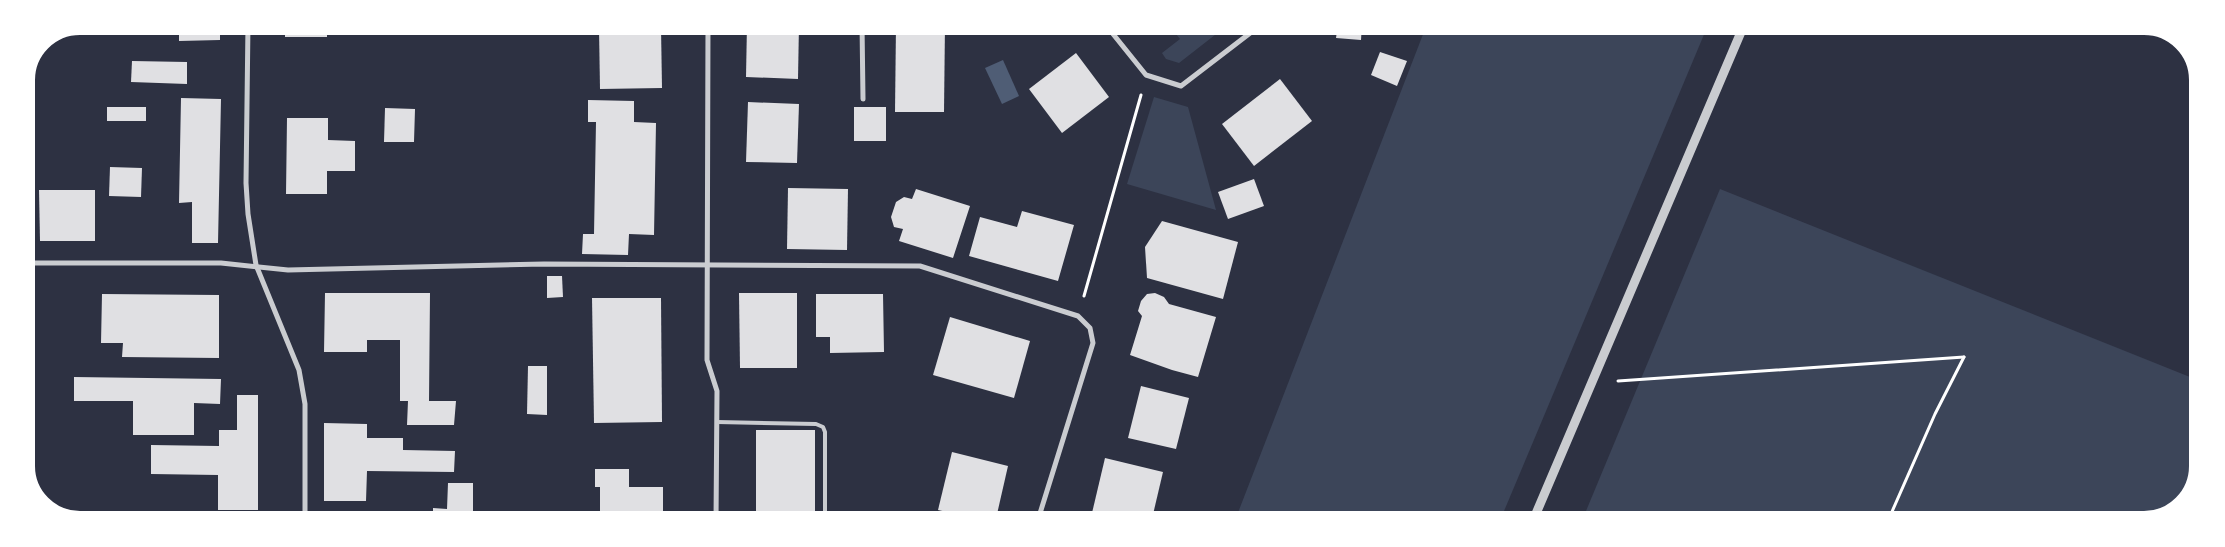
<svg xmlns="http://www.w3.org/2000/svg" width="2225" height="547" font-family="Quicksand,sans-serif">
<rect width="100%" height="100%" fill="#2d3142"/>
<!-- green -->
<g fill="#3c4559">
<path d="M 1168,24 L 1229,24 L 1179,63 L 1166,59 L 1162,53 L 1180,39 Z"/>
<path d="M 1427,24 L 1708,25 L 1499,523 L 1234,523 Z"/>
<path d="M 1154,97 L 1188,107 L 1216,210 L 1127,184 Z"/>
<path d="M 1720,189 L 2200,381 L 2200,478 L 2179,511 L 2145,523 L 1581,523 Z"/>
</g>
<!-- water -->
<path fill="#4f5d75" d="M 1003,60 L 1019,96 L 1002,104 L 985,68 Z"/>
<!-- building -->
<g fill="#e0e0e3">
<path d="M 112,24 L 220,24 L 220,40 L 179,41 L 179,34 L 112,35 Z"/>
<rect x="285" y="24" width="42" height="13"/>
<path d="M 747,24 L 799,24 L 798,79 L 746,77 Z"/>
<path d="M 896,24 L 945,24 L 944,112 L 895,112 Z"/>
<path d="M 983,24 L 1049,24 L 1049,29 L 983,32 Z"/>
<path d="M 1311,24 L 1362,24 L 1361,40 L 1336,38 L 1337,31 L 1311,29 Z"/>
<path d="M 661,27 L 662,88 L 600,89 L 599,28 Z"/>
<path d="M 1380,52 L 1407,61 L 1397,86 L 1371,75 Z"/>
<path d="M 1076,53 L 1109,97 L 1062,133 L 1029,89 Z"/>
<path d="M 132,61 L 187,62 L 187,84 L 131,82 Z"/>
<path d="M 1280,79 L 1312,121 L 1254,166 L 1222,124 Z"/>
<path d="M 181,98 L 221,99 L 218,243 L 192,243 L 192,202 L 179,203 Z"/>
<path d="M 588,100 L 634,101 L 634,122 L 656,123 L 654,235 L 629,234 L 628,255 L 582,254 L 583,234 L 594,234 L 596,122 L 588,122 Z"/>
<path d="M 748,102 L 799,104 L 797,163 L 746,162 Z"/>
<rect x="107" y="107" width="39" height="14"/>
<rect x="854" y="107" width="32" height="34"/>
<path d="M 385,108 L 415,109 L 414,142 L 384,142 Z"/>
<path d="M 287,118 L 328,118 L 328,140 L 355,141 L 355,171 L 327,171 L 327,194 L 286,194 Z"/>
<path d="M 110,167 L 142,168 L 141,197 L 109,196 Z"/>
<path d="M 1254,179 L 1264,206 L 1228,219 L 1218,192 Z"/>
<path d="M 788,188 L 848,189 L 847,250 L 787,249 Z"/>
<path d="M 916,189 L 970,206 L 953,258 L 899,241 L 903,229 L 894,227 L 891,217 L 896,202 L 904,197 L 912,199 Z"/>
<path d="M 39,190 L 95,190 L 95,241 L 40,241 Z"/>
<path d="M 1022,211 L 1074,225 L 1058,281 L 969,256 L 980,217 L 1017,227 Z"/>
<path d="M 1162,221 L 1238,242 L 1223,299 L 1147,278 L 1145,247 Z"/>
<path d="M 547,276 L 562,276 L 563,297 L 547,298 Z"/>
<path d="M 325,293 L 430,293 L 429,401 L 456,401 L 454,425 L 407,425 L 408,401 L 400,401 L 400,340 L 367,340 L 367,352 L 324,352 Z"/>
<path d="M 739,293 L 797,293 L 797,368 L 740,368 Z"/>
<path d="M 1155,293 L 1164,297 L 1169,304 L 1216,317 L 1198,377 L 1172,370 L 1130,355 L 1142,316 L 1138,311 L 1141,301 L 1147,294 Z"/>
<path d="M 102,294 L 219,295 L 219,358 L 122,357 L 123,343 L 101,343 Z"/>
<path d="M 816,294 L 883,294 L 884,352 L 830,353 L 830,337 L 816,337 Z"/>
<path d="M 592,298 L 661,298 L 662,422 L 594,423 Z"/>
<path d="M 950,317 L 1030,341 L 1014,398 L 933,375 Z"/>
<path d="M 528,366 L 547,366 L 547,415 L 527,414 Z"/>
<path d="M 74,377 L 221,379 L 220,404 L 194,403 L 194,435 L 133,435 L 133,401 L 74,401 Z"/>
<path d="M 1141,386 L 1189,398 L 1176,449 L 1128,438 Z"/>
<path d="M 237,395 L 258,395 L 258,510 L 218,510 L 218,475 L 151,474 L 151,445 L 219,446 L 219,430 L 237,430 Z"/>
<path d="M 324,423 L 367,424 L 367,438 L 403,438 L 403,450 L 455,451 L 454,472 L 367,471 L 366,501 L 324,501 Z"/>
<path d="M 756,430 L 815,430 L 815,523 L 756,522 Z"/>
<path d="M 952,452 L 1008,466 L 995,523 L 938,510 Z"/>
<path d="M 1105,458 L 1163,472 L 1151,523 L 1130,523 L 1092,513 Z"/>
<path d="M 595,469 L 629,469 L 629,487 L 663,487 L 663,522 L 600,522 L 600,487 L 595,487 Z"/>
<path d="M 448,483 L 473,483 L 473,522 L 433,522 L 433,508 L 447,509 Z"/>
<path d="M 178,519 L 220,520 L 220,522 L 178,522 Z"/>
</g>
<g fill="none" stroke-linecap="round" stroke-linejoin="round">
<!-- path -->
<g stroke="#fff" stroke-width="3">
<path d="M 1084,296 L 1141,95"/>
<path d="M 1618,381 L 1964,357"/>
<path d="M 1887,523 L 1935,414 L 1964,357"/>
</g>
<!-- service -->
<path stroke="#caccd0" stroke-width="4" d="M 717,422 L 816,424 L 823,427 L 825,432 L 825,523"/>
<!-- minor -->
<g stroke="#caccd0" stroke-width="5">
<path d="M 248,24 L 246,183 L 248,214 L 256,265 L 299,370 L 305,404 L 305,522"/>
<path d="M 708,24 L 707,360 L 717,391 L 716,522"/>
<path d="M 862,24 L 863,99"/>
<path d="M 1105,24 L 1146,75 L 1181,86 L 1258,27 L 1259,24"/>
<path d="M 24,263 L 221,263 L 288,270 L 544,264 L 920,266 L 1078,316 L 1090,328 L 1093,343 L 1037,523"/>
</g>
<!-- tertiary -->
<path stroke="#caccd0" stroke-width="9" d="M 1532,523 L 1744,25"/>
</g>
<!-- crop -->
<path d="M0 0H2225V547H0ZM80 32H2144A48 48 0 0 1 2192 80V466A48 48 0 0 1 2144 514H80A48 48 0 0 1 32 466V80A48 48 0 0 1 80 32Z" fill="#fff" fill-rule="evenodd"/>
<path fill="none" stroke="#fff" stroke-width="6" d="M80 32H2144A48 48 0 0 1 2192 80V466A48 48 0 0 1 2144 514H80A48 48 0 0 1 32 466V80A48 48 0 0 1 80 32Z"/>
</svg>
